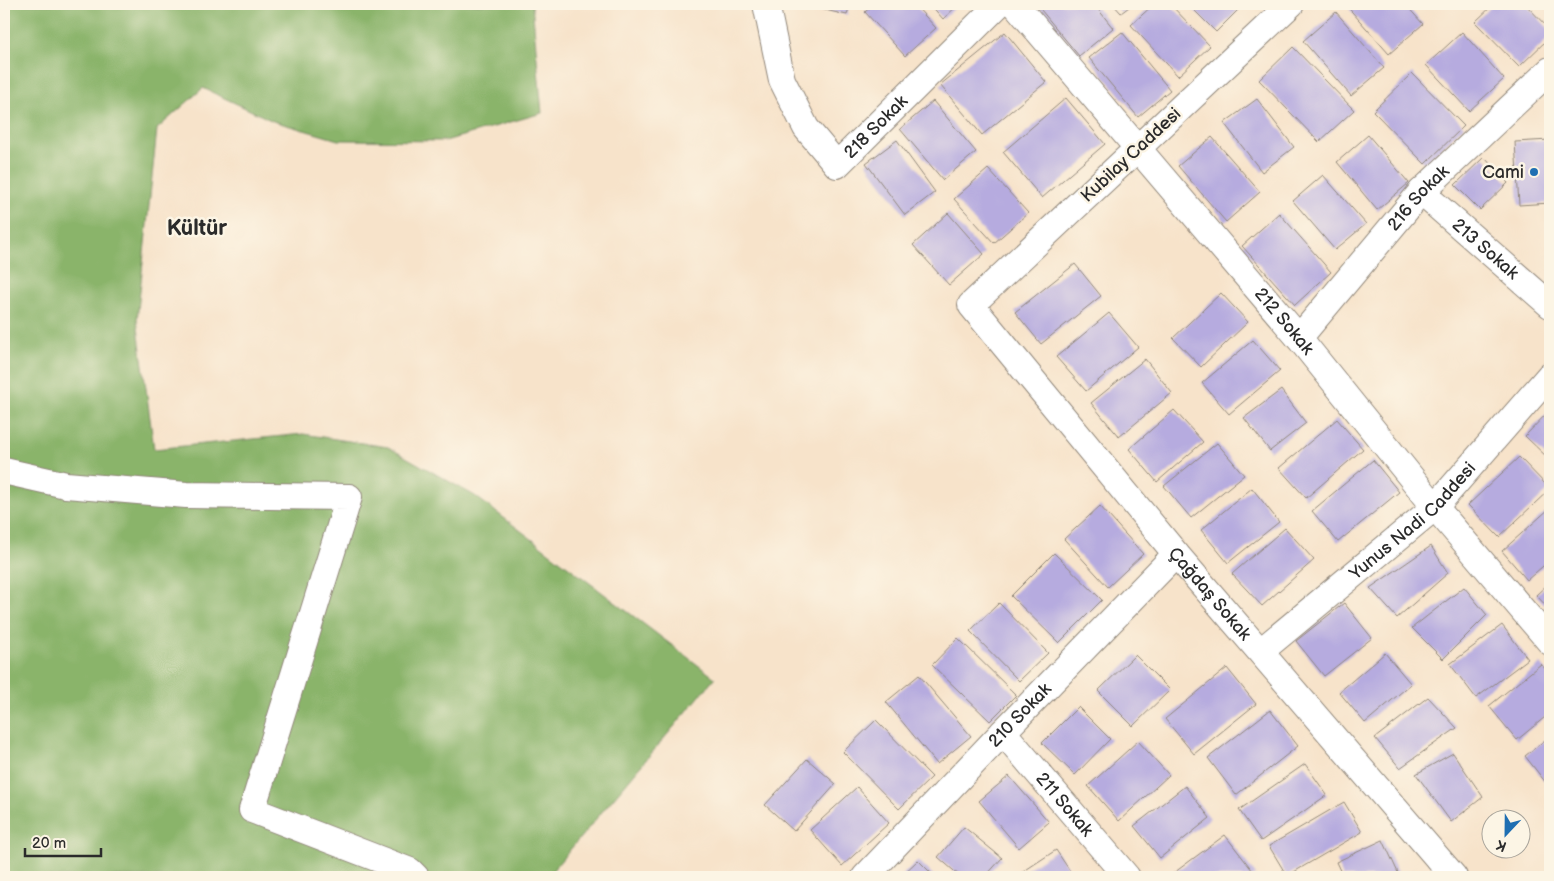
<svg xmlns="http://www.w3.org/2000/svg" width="1554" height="881" font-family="'Balsamiq Sans',sans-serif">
<rect width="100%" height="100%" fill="#fcf5e5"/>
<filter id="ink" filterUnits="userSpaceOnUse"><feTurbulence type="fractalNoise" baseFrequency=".02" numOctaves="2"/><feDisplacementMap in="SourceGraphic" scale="10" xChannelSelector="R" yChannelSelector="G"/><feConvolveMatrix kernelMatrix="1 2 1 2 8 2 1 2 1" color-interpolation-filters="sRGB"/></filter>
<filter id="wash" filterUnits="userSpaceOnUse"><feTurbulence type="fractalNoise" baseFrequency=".0096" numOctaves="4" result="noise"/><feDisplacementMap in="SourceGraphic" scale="20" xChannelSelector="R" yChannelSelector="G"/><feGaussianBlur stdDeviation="1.12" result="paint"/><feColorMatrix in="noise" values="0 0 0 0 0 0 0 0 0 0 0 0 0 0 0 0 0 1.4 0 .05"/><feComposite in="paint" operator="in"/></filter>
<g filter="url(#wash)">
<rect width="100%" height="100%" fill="#f7e3ca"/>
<!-- forest -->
<path fill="#8ab46b" stroke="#5a704b" d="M 4,4 L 532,4 L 542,113 L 445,141 L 338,140 L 273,121 L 203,88 L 157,129 L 137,320 L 154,449 L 303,434 L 388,447 L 475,496 L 715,678 L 547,877 L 4,877 Z"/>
<g id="blocks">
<!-- building -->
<g fill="#b6abdf">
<path d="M 808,4 L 850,4 L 847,15 L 807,6 Z"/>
<path d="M 874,4 L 914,4 L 936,28 L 905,56 L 865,12 Z"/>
<path d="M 930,4 L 959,4 L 943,19 Z"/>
<path d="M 1036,4 L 1094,4 L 1113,28 L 1079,56 Z"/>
<path d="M 1113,4 L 1133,4 L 1121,13 Z"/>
<path d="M 1154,4 L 1170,4 L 1210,46 L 1178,76 L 1131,25 Z"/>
<path d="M 1188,4 L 1244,4 L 1216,32 Z"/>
<path d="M 1345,4 L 1405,4 L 1423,24 L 1389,54 Z"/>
<path d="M 1494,4 L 1525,4 L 1550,30 L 1550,37 L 1519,67 L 1475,22 Z"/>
<path d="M 1336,12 L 1384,68 L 1351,96 L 1303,41 Z"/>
<path d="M 1005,32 L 1046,82 L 982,135 L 940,85 Z"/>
<path d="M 1122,32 L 1170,90 L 1138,117 L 1089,58 Z"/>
<path d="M 1462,32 L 1504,79 L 1469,111 L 1426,65 Z"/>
<path d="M 1293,47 L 1354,110 L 1319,142 L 1259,80 Z"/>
<path d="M 1412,73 L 1464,126 L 1425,164 L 1373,111 Z"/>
<path d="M 1066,98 L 1105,144 L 1042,198 L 1003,152 Z"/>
<path d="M 1257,99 L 1294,147 L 1262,172 L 1224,123 Z"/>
<path d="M 933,101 L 976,152 L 943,180 L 900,129 Z"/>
<path d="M 1368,135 L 1409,183 L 1377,210 L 1337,162 Z"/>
<path d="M 1212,137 L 1260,192 L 1226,222 L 1178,166 Z"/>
<path d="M 897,140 L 935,192 L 905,215 L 866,163 Z"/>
<path d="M 1550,140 L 1550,203 L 1519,205 L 1515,142 Z"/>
<path d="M 1484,157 L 1508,183 L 1480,210 L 1455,185 Z"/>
<path d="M 988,169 L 1028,213 L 994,243 L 954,199 Z"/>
<path d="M 1323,175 L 1366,224 L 1335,250 L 1293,201 Z"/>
<path d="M 948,213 L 984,254 L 949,285 L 913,245 Z"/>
<path d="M 1279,213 L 1331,272 L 1295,305 L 1242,246 Z"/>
<path d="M 1075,264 L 1101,296 L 1041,344 L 1015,312 Z"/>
<path d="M 1221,293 L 1248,322 L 1201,367 L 1173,338 Z"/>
<path d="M 1109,313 L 1138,347 L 1086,391 L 1056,357 Z"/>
<path d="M 1253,340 L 1280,371 L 1229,414 L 1202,383 Z"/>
<path d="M 1145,359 L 1172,393 L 1119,437 L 1091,403 Z"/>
<path d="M 1281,390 L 1306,423 L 1270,451 L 1244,418 Z"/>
<path d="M 1174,410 L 1203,442 L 1157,482 L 1129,449 Z"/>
<path d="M 1550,410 L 1550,460 L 1525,436 Z"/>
<path d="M 1337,419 L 1363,449 L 1306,498 L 1279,468 Z"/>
<path d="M 1217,443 L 1244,475 L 1191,518 L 1164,486 Z"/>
<path d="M 1519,457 L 1550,489 L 1499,537 L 1468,505 Z"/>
<path d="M 1373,460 L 1399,492 L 1338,542 L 1312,511 Z"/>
<path d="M 1252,488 L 1279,522 L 1228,563 L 1201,530 Z"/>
<path d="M 1100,506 L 1143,554 L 1108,587 L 1064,539 Z"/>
<path d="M 1550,508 L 1550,560 L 1527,580 L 1502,551 Z"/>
<path d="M 1285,528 L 1314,560 L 1262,606 L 1232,574 Z"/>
<path d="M 1431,546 L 1448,573 L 1397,618 L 1370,588 Z"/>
<path d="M 1054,553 L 1102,600 L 1059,643 L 1011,596 Z"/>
<path d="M 1550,582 L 1550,610 L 1536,595 Z"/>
<path d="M 1464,587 L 1487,615 L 1443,659 L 1412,628 Z"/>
<path d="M 999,603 L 1048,653 L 1019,681 L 970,631 Z"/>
<path d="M 1344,603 L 1372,638 L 1324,676 L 1296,641 Z"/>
<path d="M 1502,625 L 1528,659 L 1476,698 L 1450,664 Z"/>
<path d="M 958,638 L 1016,695 L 990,721 L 932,665 Z"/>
<path d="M 1385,653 L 1411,684 L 1365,723 L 1339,692 Z"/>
<path d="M 1135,655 L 1170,690 L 1133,726 L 1098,691 Z"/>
<path d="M 1541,664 L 1550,675 L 1550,713 L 1517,740 L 1489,706 Z"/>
<path d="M 1227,668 L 1256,704 L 1194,754 L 1165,719 Z"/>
<path d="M 919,675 L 971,736 L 937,764 L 886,702 Z"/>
<path d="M 1428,697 L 1457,728 L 1400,768 L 1375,738 Z"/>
<path d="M 1078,707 L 1110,739 L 1075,775 L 1042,743 Z"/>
<path d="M 1270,710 L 1298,746 L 1236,795 L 1208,758 Z"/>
<path d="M 876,720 L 932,777 L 899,809 L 843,752 Z"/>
<path d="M 1550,736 L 1550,788 L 1525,756 Z"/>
<path d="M 1138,741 L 1169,775 L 1119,821 L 1088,786 Z"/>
<path d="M 1453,753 L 1483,797 L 1451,822 L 1416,774 Z"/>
<path d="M 807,759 L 836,784 L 794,831 L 765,805 Z"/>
<path d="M 1305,764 L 1327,795 L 1261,841 L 1239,810 Z"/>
<path d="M 1009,776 L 1049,822 L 1019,848 L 979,801 Z"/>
<path d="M 1185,786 L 1210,818 L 1160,858 L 1134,826 Z"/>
<path d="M 857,787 L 889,823 L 842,866 L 810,830 Z"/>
<path d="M 1344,802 L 1362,832 L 1287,876 L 1269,846 Z"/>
<path d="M 964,827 L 1002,858 L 985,877 L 961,877 L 938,857 Z"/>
<path d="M 1225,835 L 1256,875 L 1252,877 L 1173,877 L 1171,875 Z"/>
<path d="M 1383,840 L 1400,877 L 1343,877 L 1336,862 Z"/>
<path d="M 1056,850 L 1074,877 L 1015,877 Z"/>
<path d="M 918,860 L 935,877 L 900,877 Z"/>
</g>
</g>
</g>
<g filter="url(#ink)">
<use href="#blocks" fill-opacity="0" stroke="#91877a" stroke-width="1"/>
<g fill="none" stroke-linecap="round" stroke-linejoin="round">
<!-- minor casing -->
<g stroke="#91877a" stroke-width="28">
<g id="minor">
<path id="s1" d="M 766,4 L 782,80 L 806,128 L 837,165 L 999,4"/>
<path id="s2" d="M 1015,4 L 1299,338 L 1435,507 L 1550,642"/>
<path id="s3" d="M 1291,4 L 971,305 L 1176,554 L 1454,877"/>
<path id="s4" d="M 1421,192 L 1550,305"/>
<path id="s5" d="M 1299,338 L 1421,192 L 1550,70"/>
<path d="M 4,471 L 66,485 L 186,495 L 349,497 L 252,810 L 410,871 L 416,877"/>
<path id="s6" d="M 1261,651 L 1435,507 L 1550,375"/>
<path id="s7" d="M 1003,732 L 1127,877"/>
<path id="s8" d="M 865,877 L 1003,732 L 1176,554"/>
</g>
</g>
<!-- minor -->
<use href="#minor" stroke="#fff" stroke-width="26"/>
</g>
</g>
<!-- markers -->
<circle fill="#1f6fb2" stroke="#fcf5e5" stroke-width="2" cx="1534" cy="172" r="5"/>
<g text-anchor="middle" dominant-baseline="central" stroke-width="5" stroke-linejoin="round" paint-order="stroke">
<!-- street labels -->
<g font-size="18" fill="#2b2b2b" stroke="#fcf5e5">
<text stroke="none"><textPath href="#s1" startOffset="234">218 Sokak</textPath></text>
<text transform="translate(1131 155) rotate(-43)">Kubilay Caddesi</text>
<text stroke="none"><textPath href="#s5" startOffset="184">216 Sokak</textPath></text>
<text stroke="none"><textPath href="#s4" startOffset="86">213 Sokak</textPath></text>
<text stroke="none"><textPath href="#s2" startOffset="416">212 Sokak</textPath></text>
<text stroke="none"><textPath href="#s6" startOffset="200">Yunus Nadi Caddesi</textPath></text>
<text stroke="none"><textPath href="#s3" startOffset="814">Çağdaş Sokak</textPath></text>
<text stroke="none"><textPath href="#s8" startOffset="224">210 Sokak</textPath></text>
<text stroke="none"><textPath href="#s7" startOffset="95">211 Sokak</textPath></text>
</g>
<!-- poi labels -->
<g font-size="18" fill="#2b2b2b" stroke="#fcf5e5" text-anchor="end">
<text x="1524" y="172">Cami</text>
</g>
<!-- district labels -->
<g font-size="22" font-weight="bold" fill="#2b2b2b" stroke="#fcf5e5">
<text x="197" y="228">Kültür</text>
</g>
</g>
<!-- margin -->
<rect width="1554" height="881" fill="none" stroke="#fcf5e5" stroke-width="20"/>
<!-- north arrow -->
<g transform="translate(1506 834) rotate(202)"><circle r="24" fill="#fcf5e5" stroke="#a8a49b"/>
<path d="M0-4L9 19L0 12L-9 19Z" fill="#1f6fb2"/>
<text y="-8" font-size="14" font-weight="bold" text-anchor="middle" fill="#2b2b2b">K</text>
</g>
<!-- scale -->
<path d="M25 848v8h76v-8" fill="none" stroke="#2b2b2b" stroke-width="2.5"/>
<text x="32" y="848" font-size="15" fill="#2b2b2b" stroke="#fcf5e5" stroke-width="4" paint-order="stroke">20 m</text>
</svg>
